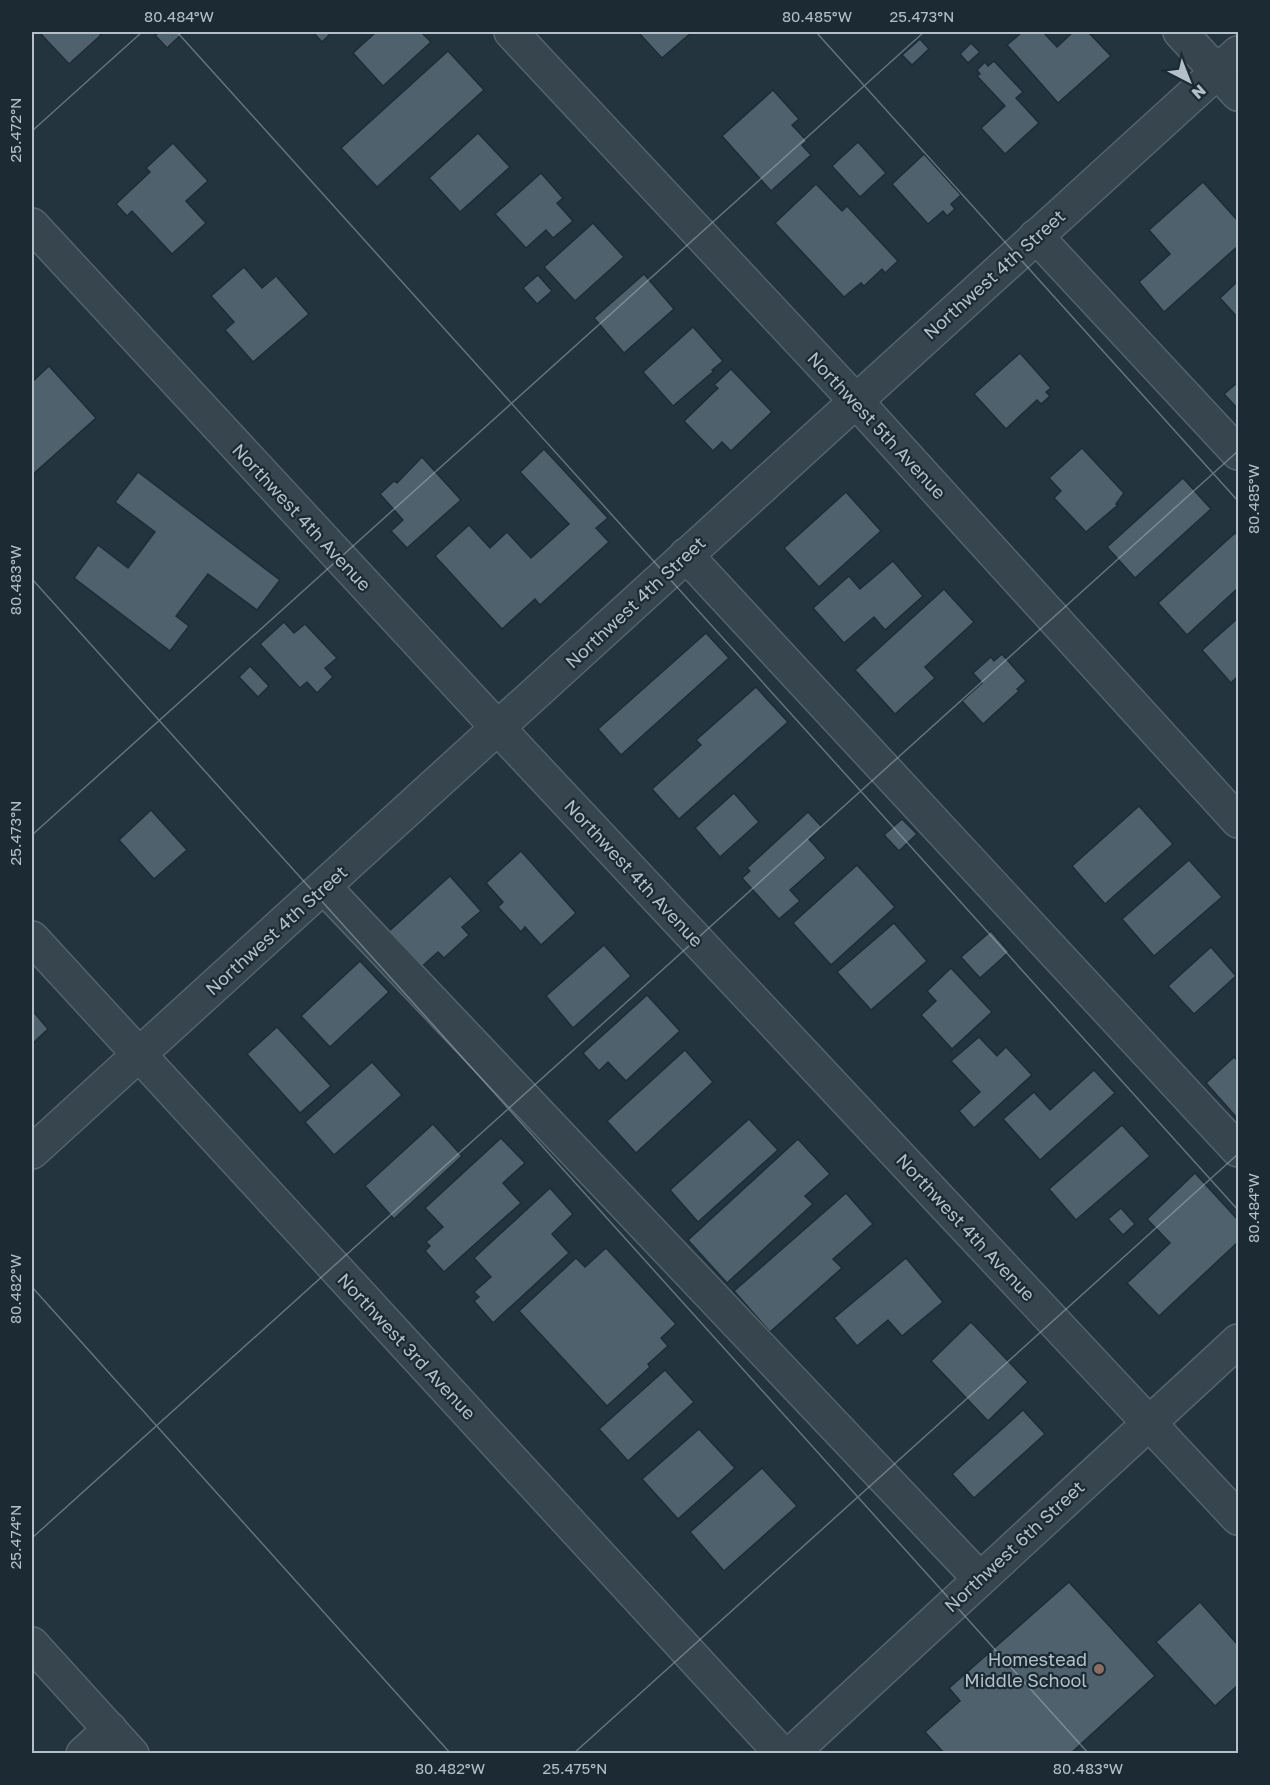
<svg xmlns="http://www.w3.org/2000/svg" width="1270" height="1785" font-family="'Golos Text',sans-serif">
<rect width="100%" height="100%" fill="#23343f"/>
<!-- building -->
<g fill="#4e616c" stroke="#1e2c36" stroke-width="1.5">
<path d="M 39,32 L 98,32 L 101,35 L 69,64 Z"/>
<path d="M 160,32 L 184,32 L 167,48 L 155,35 Z"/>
<path d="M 313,32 L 332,32 L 322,42 Z"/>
<path d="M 376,32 L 421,32 L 431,42 L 383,86 L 353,53 Z"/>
<path d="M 638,32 L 692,32 L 662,58 Z"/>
<path d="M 1022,32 L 1043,32 L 1057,47 L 1073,32 L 1088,32 L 1111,56 L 1058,103 L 1007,45 Z"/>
<path d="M 920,39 L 929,49 L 912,65 L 902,55 Z"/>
<path d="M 971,43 L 980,52 L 968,63 L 960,54 Z"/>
<path d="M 448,51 L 484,90 L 377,187 L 341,148 Z"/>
<path d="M 994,61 L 1023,92 L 1016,98 L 1039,123 L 1005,154 L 981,128 L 1005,106 L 977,76 L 980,74 L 977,70 L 985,62 L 988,66 Z"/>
<path d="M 773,90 L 799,119 L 792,125 L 807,141 L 802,145 L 811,155 L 771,191 L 722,136 Z"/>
<path d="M 478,133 L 510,167 L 460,212 L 429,178 Z"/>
<path d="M 858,142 L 886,173 L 860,197 L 832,166 Z"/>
<path d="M 173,143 L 208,181 L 186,201 L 206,223 L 172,254 L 132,211 L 127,216 L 116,204 L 150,172 L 146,168 Z"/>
<path d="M 924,154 L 961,195 L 951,204 L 955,209 L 947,216 L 943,211 L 928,224 L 892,184 Z"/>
<path d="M 541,173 L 563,198 L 557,203 L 573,221 L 553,238 L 546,230 L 526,248 L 495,214 Z"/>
<path d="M 1203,182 L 1238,221 L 1238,246 L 1164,312 L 1139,282 L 1170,254 L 1149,230 Z"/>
<path d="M 816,184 L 842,211 L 847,206 L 898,261 L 885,273 L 882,269 L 864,286 L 861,283 L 844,297 L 775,223 Z"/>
<path d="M 593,223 L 624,257 L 575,301 L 544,267 Z"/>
<path d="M 244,267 L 262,288 L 276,276 L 309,314 L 253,362 L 225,330 L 234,322 L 211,296 Z"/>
<path d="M 644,274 L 674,309 L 624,353 L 594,318 Z"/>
<path d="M 538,275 L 552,291 L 537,304 L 523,288 Z"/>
<path d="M 1238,281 L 1238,318 L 1220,298 Z"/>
<path d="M 693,327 L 723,361 L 712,370 L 714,371 L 673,406 L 643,372 Z"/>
<path d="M 1020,353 L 1051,388 L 1046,392 L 1050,396 L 1041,404 L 1037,400 L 1006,429 L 974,394 Z"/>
<path d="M 49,366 L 96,418 L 32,475 L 32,382 Z"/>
<path d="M 731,369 L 772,412 L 731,451 L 722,442 L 713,451 L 684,421 L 718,388 L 714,385 Z"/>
<path d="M 1238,382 L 1238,407 L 1237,408 L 1224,394 Z"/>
<path d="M 1082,448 L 1124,493 L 1116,504 L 1118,505 L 1086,532 L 1054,498 L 1061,491 L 1049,478 Z"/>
<path d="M 544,449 L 608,518 L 596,528 L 609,542 L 540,605 L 535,599 L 502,629 L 435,556 L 469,525 L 490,548 L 507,532 L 531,558 L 569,524 L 520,472 Z"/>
<path d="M 422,457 L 461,500 L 407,548 L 391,531 L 403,520 L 380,494 L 394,481 L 397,483 Z"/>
<path d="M 138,472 L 280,580 L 257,610 L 208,574 L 176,616 L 189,626 L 170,651 L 74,578 L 98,545 L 128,568 L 155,532 L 115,502 Z"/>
<path d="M 1183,478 L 1211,509 L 1135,578 L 1107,547 Z"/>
<path d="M 846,492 L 881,531 L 819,587 L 784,548 Z"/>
<path d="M 1235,533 L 1238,536 L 1238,588 L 1187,635 L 1158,603 Z"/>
<path d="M 893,561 L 923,596 L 885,630 L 874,617 L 844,643 L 813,608 L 849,576 L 860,589 Z"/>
<path d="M 944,589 L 974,622 L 925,667 L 935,678 L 895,714 L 855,670 Z"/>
<path d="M 1238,618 L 1238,676 L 1231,683 L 1202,650 Z"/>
<path d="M 284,622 L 294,633 L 305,624 L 337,658 L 325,668 L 333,677 L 317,693 L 307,682 L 300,688 L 260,644 Z"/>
<path d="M 706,633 L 729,658 L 621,755 L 598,729 Z"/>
<path d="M 1002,654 L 1026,681 L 1017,689 L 1019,691 L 983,724 L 962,701 L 982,683 L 973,673 L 991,657 L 994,661 Z"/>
<path d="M 250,666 L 269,686 L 258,697 L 239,677 Z"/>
<path d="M 756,687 L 788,722 L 679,819 L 652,789 L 701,745 L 696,740 Z"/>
<path d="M 734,793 L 759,822 L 720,857 L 695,828 Z"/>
<path d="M 1139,806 L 1173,844 L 1105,904 L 1072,866 Z"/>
<path d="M 151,810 L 187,850 L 154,879 L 119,840 Z"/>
<path d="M 808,812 L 822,827 L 809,839 L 826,858 L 790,890 L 800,901 L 779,919 L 742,878 L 750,871 L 747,868 Z"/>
<path d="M 902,819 L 917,834 L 899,851 L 884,835 Z"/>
<path d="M 521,851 L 576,913 L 541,945 L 525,927 L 521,932 L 498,907 L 503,902 L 486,883 Z"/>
<path d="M 1189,860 L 1222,897 L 1154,956 L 1122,919 Z"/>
<path d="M 857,865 L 895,907 L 831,965 L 793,923 Z"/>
<path d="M 450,876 L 481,911 L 462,927 L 469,935 L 444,958 L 438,952 L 419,969 L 387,933 Z"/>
<path d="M 894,923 L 927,961 L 871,1010 L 837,972 Z"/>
<path d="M 991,931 L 1009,952 L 980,978 L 961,957 Z"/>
<path d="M 604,945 L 631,976 L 573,1028 L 546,996 Z"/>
<path d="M 1211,947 L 1236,976 L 1194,1014 L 1168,986 Z"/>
<path d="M 360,961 L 389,992 L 330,1047 L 301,1016 Z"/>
<path d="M 951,968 L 992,1012 L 952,1049 L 921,1015 L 936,1001 L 927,991 Z"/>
<path d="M 647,995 L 680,1031 L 626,1081 L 608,1062 L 599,1071 L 583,1053 Z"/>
<path d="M 32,1010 L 48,1029 L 32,1044 Z"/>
<path d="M 277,1027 L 331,1086 L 300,1113 L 247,1054 Z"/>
<path d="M 979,1037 L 997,1056 L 1006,1047 L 1032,1075 L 974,1128 L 959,1111 L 980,1092 L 951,1061 Z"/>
<path d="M 685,1050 L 713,1082 L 636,1153 L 607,1121 Z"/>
<path d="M 1234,1057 L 1238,1061 L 1238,1119 L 1206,1083 Z"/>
<path d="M 372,1062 L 402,1095 L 334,1155 L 305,1122 Z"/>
<path d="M 1094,1070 L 1115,1093 L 1040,1160 L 1003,1119 L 1034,1092 L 1050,1110 Z"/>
<path d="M 749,1119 L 778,1150 L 698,1222 L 670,1190 Z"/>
<path d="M 433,1124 L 462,1156 L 394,1219 L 365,1186 Z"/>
<path d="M 1122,1125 L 1150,1156 L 1076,1220 L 1049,1189 Z"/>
<path d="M 501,1138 L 525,1163 L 503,1183 L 521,1203 L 444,1272 L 425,1251 L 430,1246 L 426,1242 L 443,1227 L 425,1208 Z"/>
<path d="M 798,1139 L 830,1174 L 805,1196 L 813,1204 L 727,1283 L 688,1240 Z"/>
<path d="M 1195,1173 L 1238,1220 L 1238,1242 L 1159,1316 L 1127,1283 L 1170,1243 L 1147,1219 Z"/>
<path d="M 550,1188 L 573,1214 L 552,1234 L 569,1253 L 493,1323 L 474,1301 L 479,1297 L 474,1292 L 491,1277 L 474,1258 Z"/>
<path d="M 846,1193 L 873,1224 L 833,1259 L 842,1268 L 770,1332 L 734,1291 Z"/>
<path d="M 1121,1208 L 1135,1224 L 1123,1235 L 1108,1219 Z"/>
<path d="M 606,1248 L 676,1324 L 661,1338 L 668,1346 L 648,1364 L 650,1367 L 607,1406 L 519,1311 L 576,1258 L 585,1267 Z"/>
<path d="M 906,1258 L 943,1302 L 902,1336 L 888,1320 L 857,1346 L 834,1318 Z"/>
<path d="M 971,1322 L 1028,1382 L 988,1421 L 931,1361 Z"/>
<path d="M 665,1370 L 694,1402 L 628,1461 L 599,1429 Z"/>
<path d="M 1023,1410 L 1045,1434 L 974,1498 L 952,1474 Z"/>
<path d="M 699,1429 L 735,1468 L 678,1519 L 642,1479 Z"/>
<path d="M 762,1468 L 797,1506 L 724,1571 L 690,1532 Z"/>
<path d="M 1069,1582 L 1155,1676 L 1070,1754 L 945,1754 L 925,1732 L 960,1701 L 949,1688 Z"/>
<path d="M 1200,1602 L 1238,1645 L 1238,1685 L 1215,1706 L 1156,1642 Z"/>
</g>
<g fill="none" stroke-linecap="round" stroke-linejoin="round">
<!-- minor casing -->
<g stroke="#55636d" stroke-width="36">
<g id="minor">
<path d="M 511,32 L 855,400 L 1238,821"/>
<path d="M 1180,32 L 1238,94"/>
<path d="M 32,225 L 498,728 L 1238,1518"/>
<path d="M 1036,236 L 1238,453"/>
<path d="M 686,555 L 1238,1150"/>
<path d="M 324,887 L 979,1578"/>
<path d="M 32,938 L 782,1754"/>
<path d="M 32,1152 L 1238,53"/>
<path d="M 32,1644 L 132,1754"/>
<path d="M 83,1754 L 110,1729"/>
<path d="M 791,1754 L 1238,1341"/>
</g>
</g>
<!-- minor -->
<use href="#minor" stroke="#37454f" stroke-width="33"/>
</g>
<!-- ticks -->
<path fill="none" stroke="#b3c0ca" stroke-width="1.5" stroke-opacity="0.45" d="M 177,32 L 1238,1210M 816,32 L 1238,501M 32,131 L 142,32M 32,579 L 1089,1754M 32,835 L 924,32M 32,1287 L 451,1754M 32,1538 L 1238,451M 573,1754 L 1238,1154"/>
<!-- markers -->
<circle fill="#8d6e63" stroke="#1c2a34" stroke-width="2" cx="1099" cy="1669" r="6"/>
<g text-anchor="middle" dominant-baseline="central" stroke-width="4.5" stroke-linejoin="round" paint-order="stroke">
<!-- street labels -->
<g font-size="18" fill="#b3c0ca" stroke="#1c2a34">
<text transform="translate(994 274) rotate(-42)">Northwest 4th Street</text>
<text transform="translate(877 425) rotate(47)">Northwest 5th Avenue</text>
<text transform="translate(302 517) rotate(47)">Northwest 4th Avenue</text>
<text transform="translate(635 602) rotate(-43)">Northwest 4th Street</text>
<text transform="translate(634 873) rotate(47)">Northwest 4th Avenue</text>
<text transform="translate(276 930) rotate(-42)">Northwest 4th Street</text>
<text transform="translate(966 1227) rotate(47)">Northwest 4th Avenue</text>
<text transform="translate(407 1346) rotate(47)">Northwest 3rd Avenue</text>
<text transform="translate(1014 1546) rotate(-43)">Northwest 6th Street</text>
</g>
<!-- poi labels -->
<g font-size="18" fill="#b3c0ca" stroke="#1c2a34" text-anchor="end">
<text x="1087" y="1659">Homestead<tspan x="1087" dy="21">Middle School</tspan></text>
</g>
</g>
<!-- border -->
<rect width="1270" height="1785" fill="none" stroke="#1c2a34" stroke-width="66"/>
<!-- north arrow -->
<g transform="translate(1189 81) rotate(138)" stroke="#1c2a34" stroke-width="4.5" paint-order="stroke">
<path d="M0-4.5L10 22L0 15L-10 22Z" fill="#b3c0ca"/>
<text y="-9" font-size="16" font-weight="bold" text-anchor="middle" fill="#b3c0ca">N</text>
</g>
<rect x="33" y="33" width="1204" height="1719" fill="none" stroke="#b3c0ca" stroke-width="2"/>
<g font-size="15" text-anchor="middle" fill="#b3c0ca">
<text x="179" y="22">80.484°W</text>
<text x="817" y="22">80.485°W</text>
<text x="922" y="22">25.473°N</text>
<text transform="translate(16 130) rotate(-90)" y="5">25.472°N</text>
<text transform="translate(1254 499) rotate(-90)" y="5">80.485°W</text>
<text transform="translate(16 580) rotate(-90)" y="5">80.483°W</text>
<text transform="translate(16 833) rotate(-90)" y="5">25.473°N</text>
<text transform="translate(1254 1208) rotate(-90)" y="5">80.484°W</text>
<text transform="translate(16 1289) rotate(-90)" y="5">80.482°W</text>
<text transform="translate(16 1537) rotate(-90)" y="5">25.474°N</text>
<text x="450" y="1774">80.482°W</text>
<text x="575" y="1774">25.475°N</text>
<text x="1088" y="1774">80.483°W</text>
</g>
</svg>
